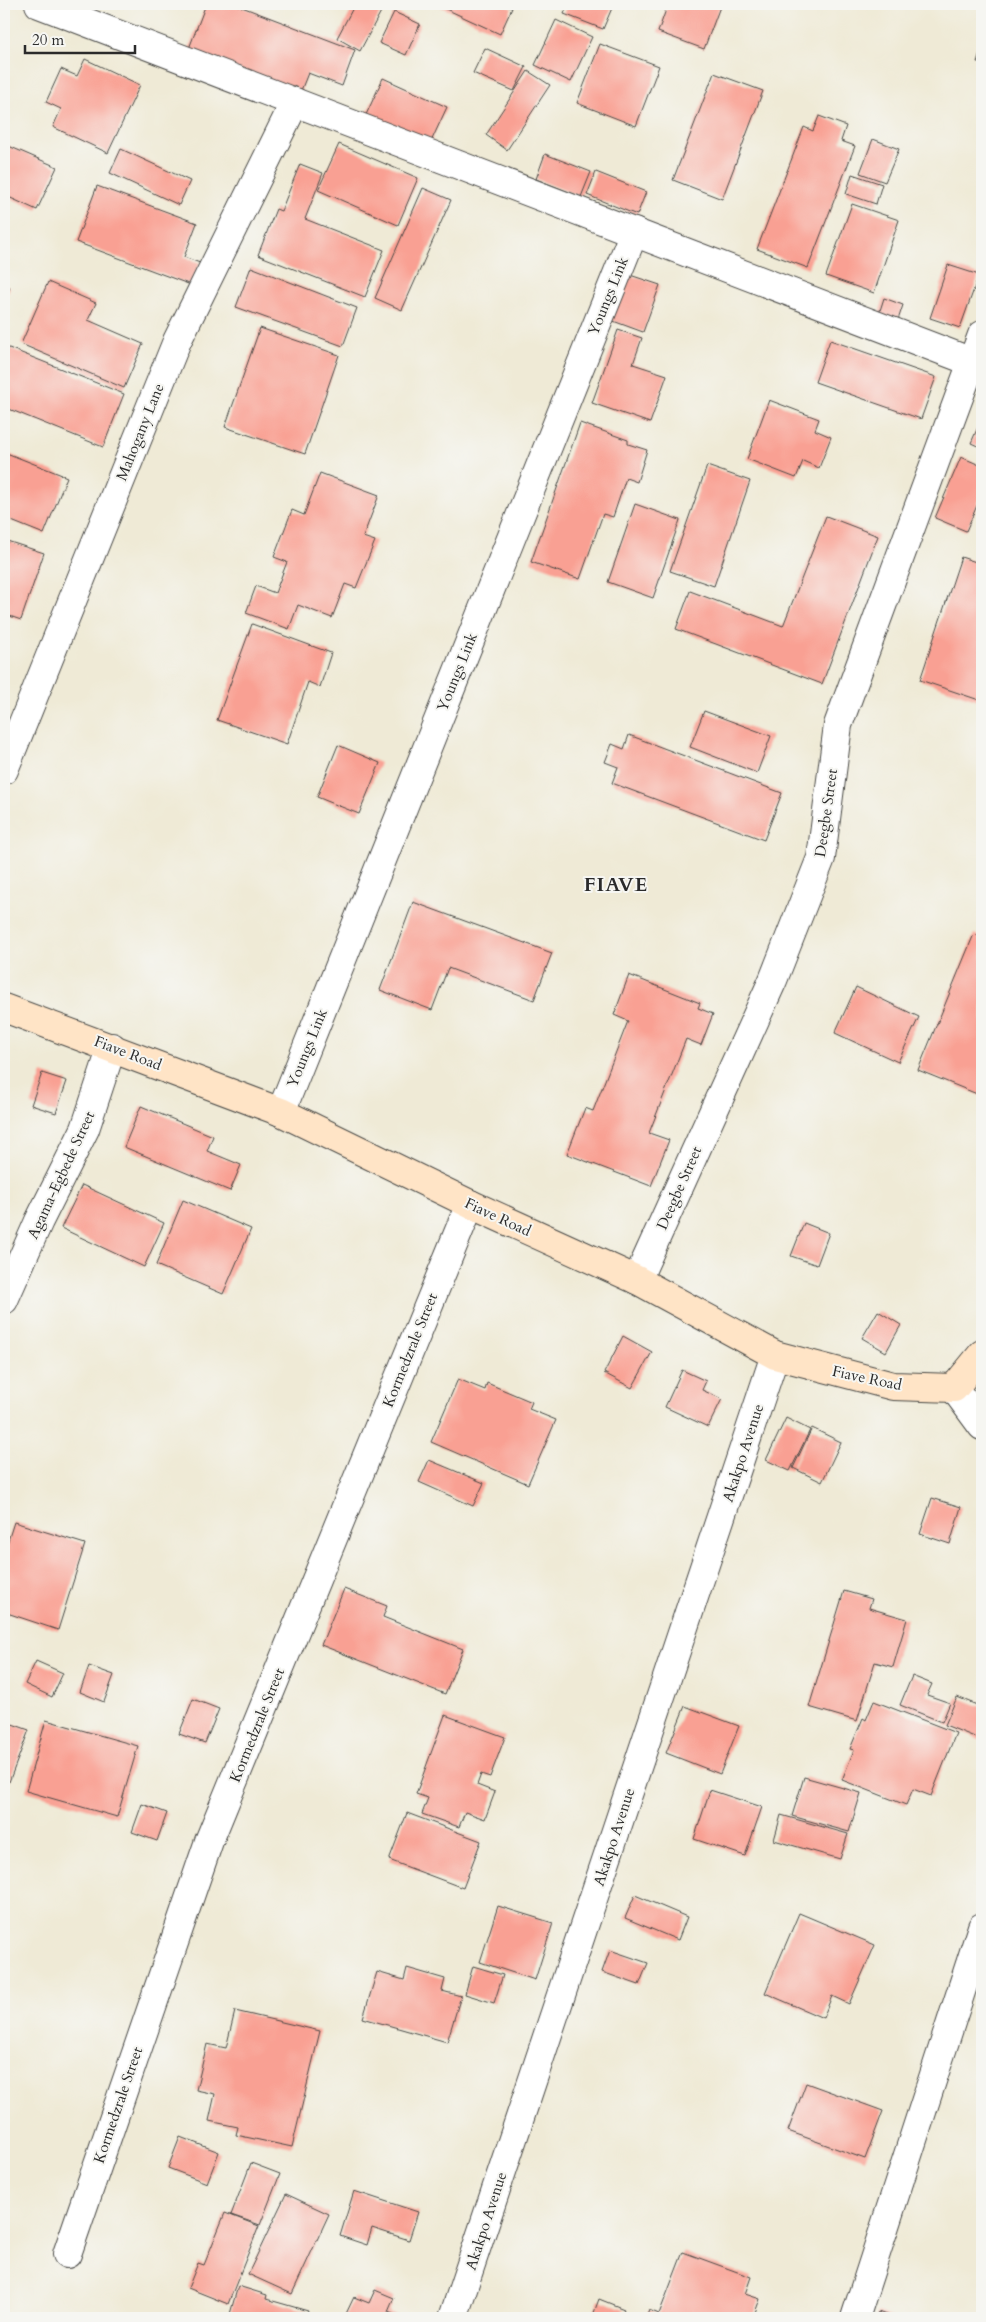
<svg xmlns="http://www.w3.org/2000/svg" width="986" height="2322" font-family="Cardo,serif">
<rect width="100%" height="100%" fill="#f6f6f2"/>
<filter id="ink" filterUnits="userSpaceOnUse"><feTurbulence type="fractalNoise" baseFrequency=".02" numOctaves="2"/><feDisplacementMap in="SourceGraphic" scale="10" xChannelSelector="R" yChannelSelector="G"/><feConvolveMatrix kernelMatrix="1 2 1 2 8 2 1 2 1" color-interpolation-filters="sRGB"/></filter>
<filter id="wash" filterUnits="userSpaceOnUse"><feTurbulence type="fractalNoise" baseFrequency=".0096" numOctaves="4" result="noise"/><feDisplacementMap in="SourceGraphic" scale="20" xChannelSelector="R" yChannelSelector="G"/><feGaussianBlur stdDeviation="1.12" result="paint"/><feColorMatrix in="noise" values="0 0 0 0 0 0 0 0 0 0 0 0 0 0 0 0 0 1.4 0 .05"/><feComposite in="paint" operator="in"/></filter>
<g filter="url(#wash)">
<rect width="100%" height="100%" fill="#efead6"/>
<g id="blocks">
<!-- building -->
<g fill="#f9a093">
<path d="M 206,4 L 234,4 L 355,50 L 342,86 L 308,73 L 300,93 L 188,51 Z"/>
<path d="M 355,4 L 385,4 L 360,51 L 337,38 Z"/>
<path d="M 435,4 L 502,4 L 512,8 L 500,34 Z"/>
<path d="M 568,4 L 600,4 L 612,8 L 603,29 L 564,14 Z"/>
<path d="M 668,4 L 721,4 L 704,49 L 658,32 Z"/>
<path d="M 394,12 L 420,24 L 406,55 L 379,43 Z"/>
<path d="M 556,20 L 592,37 L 571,82 L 535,65 Z"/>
<path d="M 600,44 L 659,66 L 636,126 L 577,103 Z"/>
<path d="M 982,46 L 982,63 L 977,62 Z"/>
<path d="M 485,48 L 526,67 L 514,91 L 473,73 Z"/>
<path d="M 85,59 L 140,85 L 108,153 L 53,127 L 61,109 L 46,102 L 61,69 L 77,76 Z"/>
<path d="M 528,71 L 550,85 L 507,150 L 486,135 Z"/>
<path d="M 714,73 L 763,91 L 722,199 L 673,180 Z"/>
<path d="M 383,78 L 447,107 L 429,146 L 365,117 Z"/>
<path d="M 819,116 L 846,126 L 841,141 L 855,146 L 808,268 L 757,249 L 804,127 L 813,131 Z"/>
<path d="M 873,139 L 899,149 L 885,182 L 860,173 Z"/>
<path d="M 4,144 L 57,167 L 37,210 L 4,195 Z"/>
<path d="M 339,144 L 418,178 L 398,225 L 318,190 Z"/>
<path d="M 121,149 L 190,181 L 179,205 L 110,173 Z"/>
<path d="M 545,154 L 591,172 L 581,197 L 536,179 Z"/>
<path d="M 300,164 L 323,173 L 305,219 L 384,250 L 365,297 L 258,255 L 276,209 L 281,211 Z"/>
<path d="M 596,172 L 646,192 L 637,215 L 587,195 Z"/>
<path d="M 852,174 L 882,184 L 876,204 L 846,194 Z"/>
<path d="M 97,186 L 197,223 L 184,257 L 200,263 L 191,285 L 76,242 Z"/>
<path d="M 423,188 L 451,200 L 402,310 L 375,298 Z"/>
<path d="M 852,204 L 899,220 L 874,293 L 826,276 Z"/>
<path d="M 948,265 L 979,275 L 960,328 L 930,318 Z"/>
<path d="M 251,267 L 357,308 L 343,346 L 236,307 Z"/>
<path d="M 621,272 L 660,285 L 643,332 L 605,318 Z"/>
<path d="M 48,282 L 96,303 L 88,320 L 143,344 L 124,388 L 21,344 Z"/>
<path d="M 4,285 L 10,287 L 4,302 Z"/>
<path d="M 884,298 L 903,305 L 896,326 L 877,320 Z"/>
<path d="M 260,328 L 339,355 L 305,454 L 225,427 Z"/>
<path d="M 618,330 L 642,338 L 633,364 L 667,375 L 650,423 L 592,403 Z"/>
<path d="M 830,340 L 936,377 L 921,419 L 815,382 Z"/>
<path d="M 4,346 L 124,394 L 103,447 L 4,407 Z"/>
<path d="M 769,400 L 819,419 L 815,430 L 831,437 L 819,468 L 803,461 L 796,478 L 747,459 Z"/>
<path d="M 580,423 L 628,440 L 628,444 L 647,450 L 637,482 L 626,478 L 613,517 L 603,514 L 580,579 L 531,562 Z"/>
<path d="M 978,427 L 982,428 L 982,448 L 971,443 Z"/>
<path d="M 4,452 L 67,477 L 44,534 L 4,518 Z"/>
<path d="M 961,457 L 982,466 L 982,494 L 966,531 L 935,518 Z"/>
<path d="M 707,466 L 750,481 L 714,586 L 670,571 Z"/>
<path d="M 320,473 L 379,495 L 363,537 L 375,541 L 356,588 L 345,584 L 332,618 L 298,605 L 289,629 L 246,613 L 256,586 L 275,593 L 287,562 L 274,557 L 292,510 L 304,515 Z"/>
<path d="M 635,504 L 680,520 L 653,598 L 608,582 Z"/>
<path d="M 826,516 L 878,536 L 822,684 L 676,629 L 690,591 L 783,626 Z"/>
<path d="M 4,540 L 44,553 L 21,620 L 4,614 Z"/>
<path d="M 961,557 L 982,564 L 982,701 L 920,680 Z"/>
<path d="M 252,624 L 331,653 L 320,687 L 308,682 L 287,744 L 217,720 Z"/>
<path d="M 704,711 L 771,736 L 757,773 L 690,747 Z"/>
<path d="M 629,735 L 782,793 L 764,840 L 612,783 L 618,767 L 605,762 L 612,744 L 624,749 Z"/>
<path d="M 338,745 L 380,763 L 359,814 L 317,797 Z"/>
<path d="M 413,902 L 552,953 L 534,1000 L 448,968 L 432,1010 L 380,990 Z"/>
<path d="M 974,934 L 982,937 L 982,1096 L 918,1070 Z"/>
<path d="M 629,975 L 700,1003 L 698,1008 L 713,1014 L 701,1045 L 686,1039 L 649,1133 L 669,1140 L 651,1186 L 567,1154 L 585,1108 L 593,1111 L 628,1021 L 614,1015 Z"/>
<path d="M 856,987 L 919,1017 L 898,1062 L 835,1033 Z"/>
<path d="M 42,1073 L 67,1081 L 56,1113 L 31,1105 Z"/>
<path d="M 141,1106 L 213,1136 L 207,1151 L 241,1165 L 230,1191 L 124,1147 Z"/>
<path d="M 82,1185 L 164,1223 L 144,1267 L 61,1228 Z"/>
<path d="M 183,1200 L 251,1229 L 223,1294 L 156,1265 Z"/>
<path d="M 804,1223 L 829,1233 L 817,1265 L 791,1256 Z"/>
<path d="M 878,1311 L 901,1325 L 886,1352 L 862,1338 Z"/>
<path d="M 623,1336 L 652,1352 L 632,1388 L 604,1373 Z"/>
<path d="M 682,1370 L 706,1381 L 702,1390 L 722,1399 L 708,1427 L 665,1407 Z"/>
<path d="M 458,1379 L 485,1390 L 487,1383 L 532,1402 L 529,1409 L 556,1420 L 528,1484 L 431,1442 Z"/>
<path d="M 786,1418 L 810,1430 L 790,1471 L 766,1460 Z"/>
<path d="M 812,1428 L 841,1442 L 822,1482 L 793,1468 Z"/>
<path d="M 429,1460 L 484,1483 L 473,1506 L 419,1482 Z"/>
<path d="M 932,1498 L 961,1507 L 950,1544 L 920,1534 Z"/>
<path d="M 14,1522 L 85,1544 L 58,1630 L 4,1612 L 4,1553 Z"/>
<path d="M 344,1589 L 387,1606 L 383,1617 L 463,1649 L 445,1694 L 321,1645 Z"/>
<path d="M 844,1591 L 872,1599 L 869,1608 L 907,1619 L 893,1667 L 875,1662 L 857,1721 L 809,1707 Z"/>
<path d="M 36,1661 L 63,1673 L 52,1697 L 25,1684 Z"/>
<path d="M 89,1666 L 114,1675 L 104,1702 L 80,1692 Z"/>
<path d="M 912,1676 L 932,1684 L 927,1695 L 950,1703 L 942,1722 L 900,1705 Z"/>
<path d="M 957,1697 L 982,1707 L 982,1740 L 945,1725 Z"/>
<path d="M 193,1699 L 219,1709 L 205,1743 L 179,1734 Z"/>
<path d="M 874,1701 L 956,1733 L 931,1796 L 913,1789 L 906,1805 L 842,1780 L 854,1750 L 850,1749 L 863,1718 L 866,1720 Z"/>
<path d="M 685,1706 L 739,1726 L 720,1774 L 666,1753 Z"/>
<path d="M 445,1715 L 505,1737 L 490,1777 L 481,1774 L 477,1785 L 495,1792 L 485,1819 L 465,1812 L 459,1827 L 422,1814 L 428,1798 L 416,1794 Z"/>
<path d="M 46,1720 L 138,1746 L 117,1817 L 26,1791 Z"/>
<path d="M 4,1721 L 29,1730 L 9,1782 L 4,1780 Z"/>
<path d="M 804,1777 L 861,1793 L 849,1832 L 792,1816 Z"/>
<path d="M 710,1790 L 762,1807 L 745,1856 L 694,1839 Z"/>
<path d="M 142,1804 L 167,1813 L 157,1841 L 132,1832 Z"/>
<path d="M 407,1813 L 481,1841 L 463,1888 L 389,1860 Z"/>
<path d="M 781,1815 L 848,1834 L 840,1859 L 774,1840 Z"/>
<path d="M 635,1895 L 687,1917 L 678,1940 L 625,1918 Z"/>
<path d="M 498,1906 L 553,1923 L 535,1980 L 480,1962 Z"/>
<path d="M 799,1913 L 875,1945 L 849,2004 L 832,1996 L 823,2018 L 765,1993 Z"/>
<path d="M 610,1950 L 648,1963 L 639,1985 L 602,1972 Z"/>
<path d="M 473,1966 L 503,1975 L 494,2003 L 465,1994 Z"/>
<path d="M 407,1968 L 445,1979 L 442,1991 L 461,1996 L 447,2042 L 363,2018 L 377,1972 L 404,1980 Z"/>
<path d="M 235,2011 L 320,2031 L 292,2147 L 236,2135 L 238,2127 L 209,2121 L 215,2094 L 196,2090 L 207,2044 L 226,2048 Z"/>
<path d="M 806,2083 L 883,2111 L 865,2159 L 788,2131 Z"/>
<path d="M 180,2137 L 219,2152 L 207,2183 L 168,2168 Z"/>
<path d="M 251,2163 L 280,2174 L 260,2225 L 231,2215 Z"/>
<path d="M 354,2191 L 418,2212 L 409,2240 L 372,2228 L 367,2245 L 340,2236 Z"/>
<path d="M 286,2194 L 329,2214 L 292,2294 L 248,2274 Z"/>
<path d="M 225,2213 L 259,2226 L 228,2304 L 188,2288 L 198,2263 L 204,2265 Z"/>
<path d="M 683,2252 L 751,2277 L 745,2294 L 760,2299 L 753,2318 L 646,2318 L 649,2310 L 659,2314 Z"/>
<path d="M 238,2286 L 267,2295 L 266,2299 L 308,2311 L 306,2318 L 238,2318 L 239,2316 L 230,2314 Z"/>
<path d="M 375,2290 L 394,2298 L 388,2312 L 403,2318 L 344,2318 L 354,2297 L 369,2303 Z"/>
<path d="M 599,2299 L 624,2309 L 620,2318 L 592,2318 Z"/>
<path d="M 878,2312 L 894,2318 L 876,2318 Z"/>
</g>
</g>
</g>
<g filter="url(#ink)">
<use href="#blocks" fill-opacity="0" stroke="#484845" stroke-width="1"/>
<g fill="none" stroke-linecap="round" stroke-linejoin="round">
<!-- street casing -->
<g stroke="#484845" stroke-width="30">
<g id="street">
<path d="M 39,4 L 972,362"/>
<path d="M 4,770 L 177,341 L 295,102"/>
<path d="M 281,1112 L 634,232"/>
<path d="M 637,1280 L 773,980 L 821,858 L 838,725 L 982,335"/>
<path d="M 4,1300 L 39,1221 L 85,1129 L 112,1047"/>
<path d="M 954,1388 L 982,1426"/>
<path d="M 67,2254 L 209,1841 L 470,1204"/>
<path d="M 453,2318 L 775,1355"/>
<path d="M 855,2318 L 982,1927"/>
</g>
</g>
<!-- secondary casing -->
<g stroke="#484845" stroke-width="30">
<path id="secondary" d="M 4,1008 L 281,1112 L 470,1204 L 637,1280 L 775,1355 L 893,1386 L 954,1388 L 982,1354"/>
</g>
<!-- street -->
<use href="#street" stroke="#fff" stroke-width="28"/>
<!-- secondary -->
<use href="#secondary" stroke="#ffe4c6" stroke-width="28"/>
</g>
</g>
<g text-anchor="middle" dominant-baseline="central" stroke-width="4" stroke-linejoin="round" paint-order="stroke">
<!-- street labels -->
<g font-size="15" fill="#2b2b2b" stroke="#f6f6f2">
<text transform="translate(608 296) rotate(-68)">Youngs Link</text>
<text transform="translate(140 432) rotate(-68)">Mahogany Lane</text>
<text transform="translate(457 672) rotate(-68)">Youngs Link</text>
<text transform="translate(826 813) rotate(-82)">Deegbe Street</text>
<text transform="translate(307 1048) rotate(-68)">Youngs Link</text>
<text transform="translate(128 1053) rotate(21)">Fiave Road</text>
<text transform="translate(61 1175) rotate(-65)">Agama-Egbede Street</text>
<text transform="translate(679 1188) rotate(-66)">Deegbe Street</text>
<text transform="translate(498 1217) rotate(25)">Fiave Road</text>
<text transform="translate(410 1350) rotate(-68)">Kormedzrale Street</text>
<text transform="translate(867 1378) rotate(12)">Fiave Road</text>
<text transform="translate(743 1453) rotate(-72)">Akakpo Avenue</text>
<text transform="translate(257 1725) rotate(-68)">Kormedzrale Street</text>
<text transform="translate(614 1837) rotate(-72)">Akakpo Avenue</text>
<text transform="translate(118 2105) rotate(-71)">Kormedzrale Street</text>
<text transform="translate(486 2221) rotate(-72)">Akakpo Avenue</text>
</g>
<!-- district labels -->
<g font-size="20" font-weight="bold" letter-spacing="1" fill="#2b2b2b" stroke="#f6f6f2">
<text x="616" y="884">FIAVE</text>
</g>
</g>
<!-- margin -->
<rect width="986" height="2322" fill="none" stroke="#f6f6f2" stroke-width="20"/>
<!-- scale -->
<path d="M25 45v8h110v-8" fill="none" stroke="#2b2b2b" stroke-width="2.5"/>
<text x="32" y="45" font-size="15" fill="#2b2b2b" stroke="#f6f6f2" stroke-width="4" paint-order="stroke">20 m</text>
</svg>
